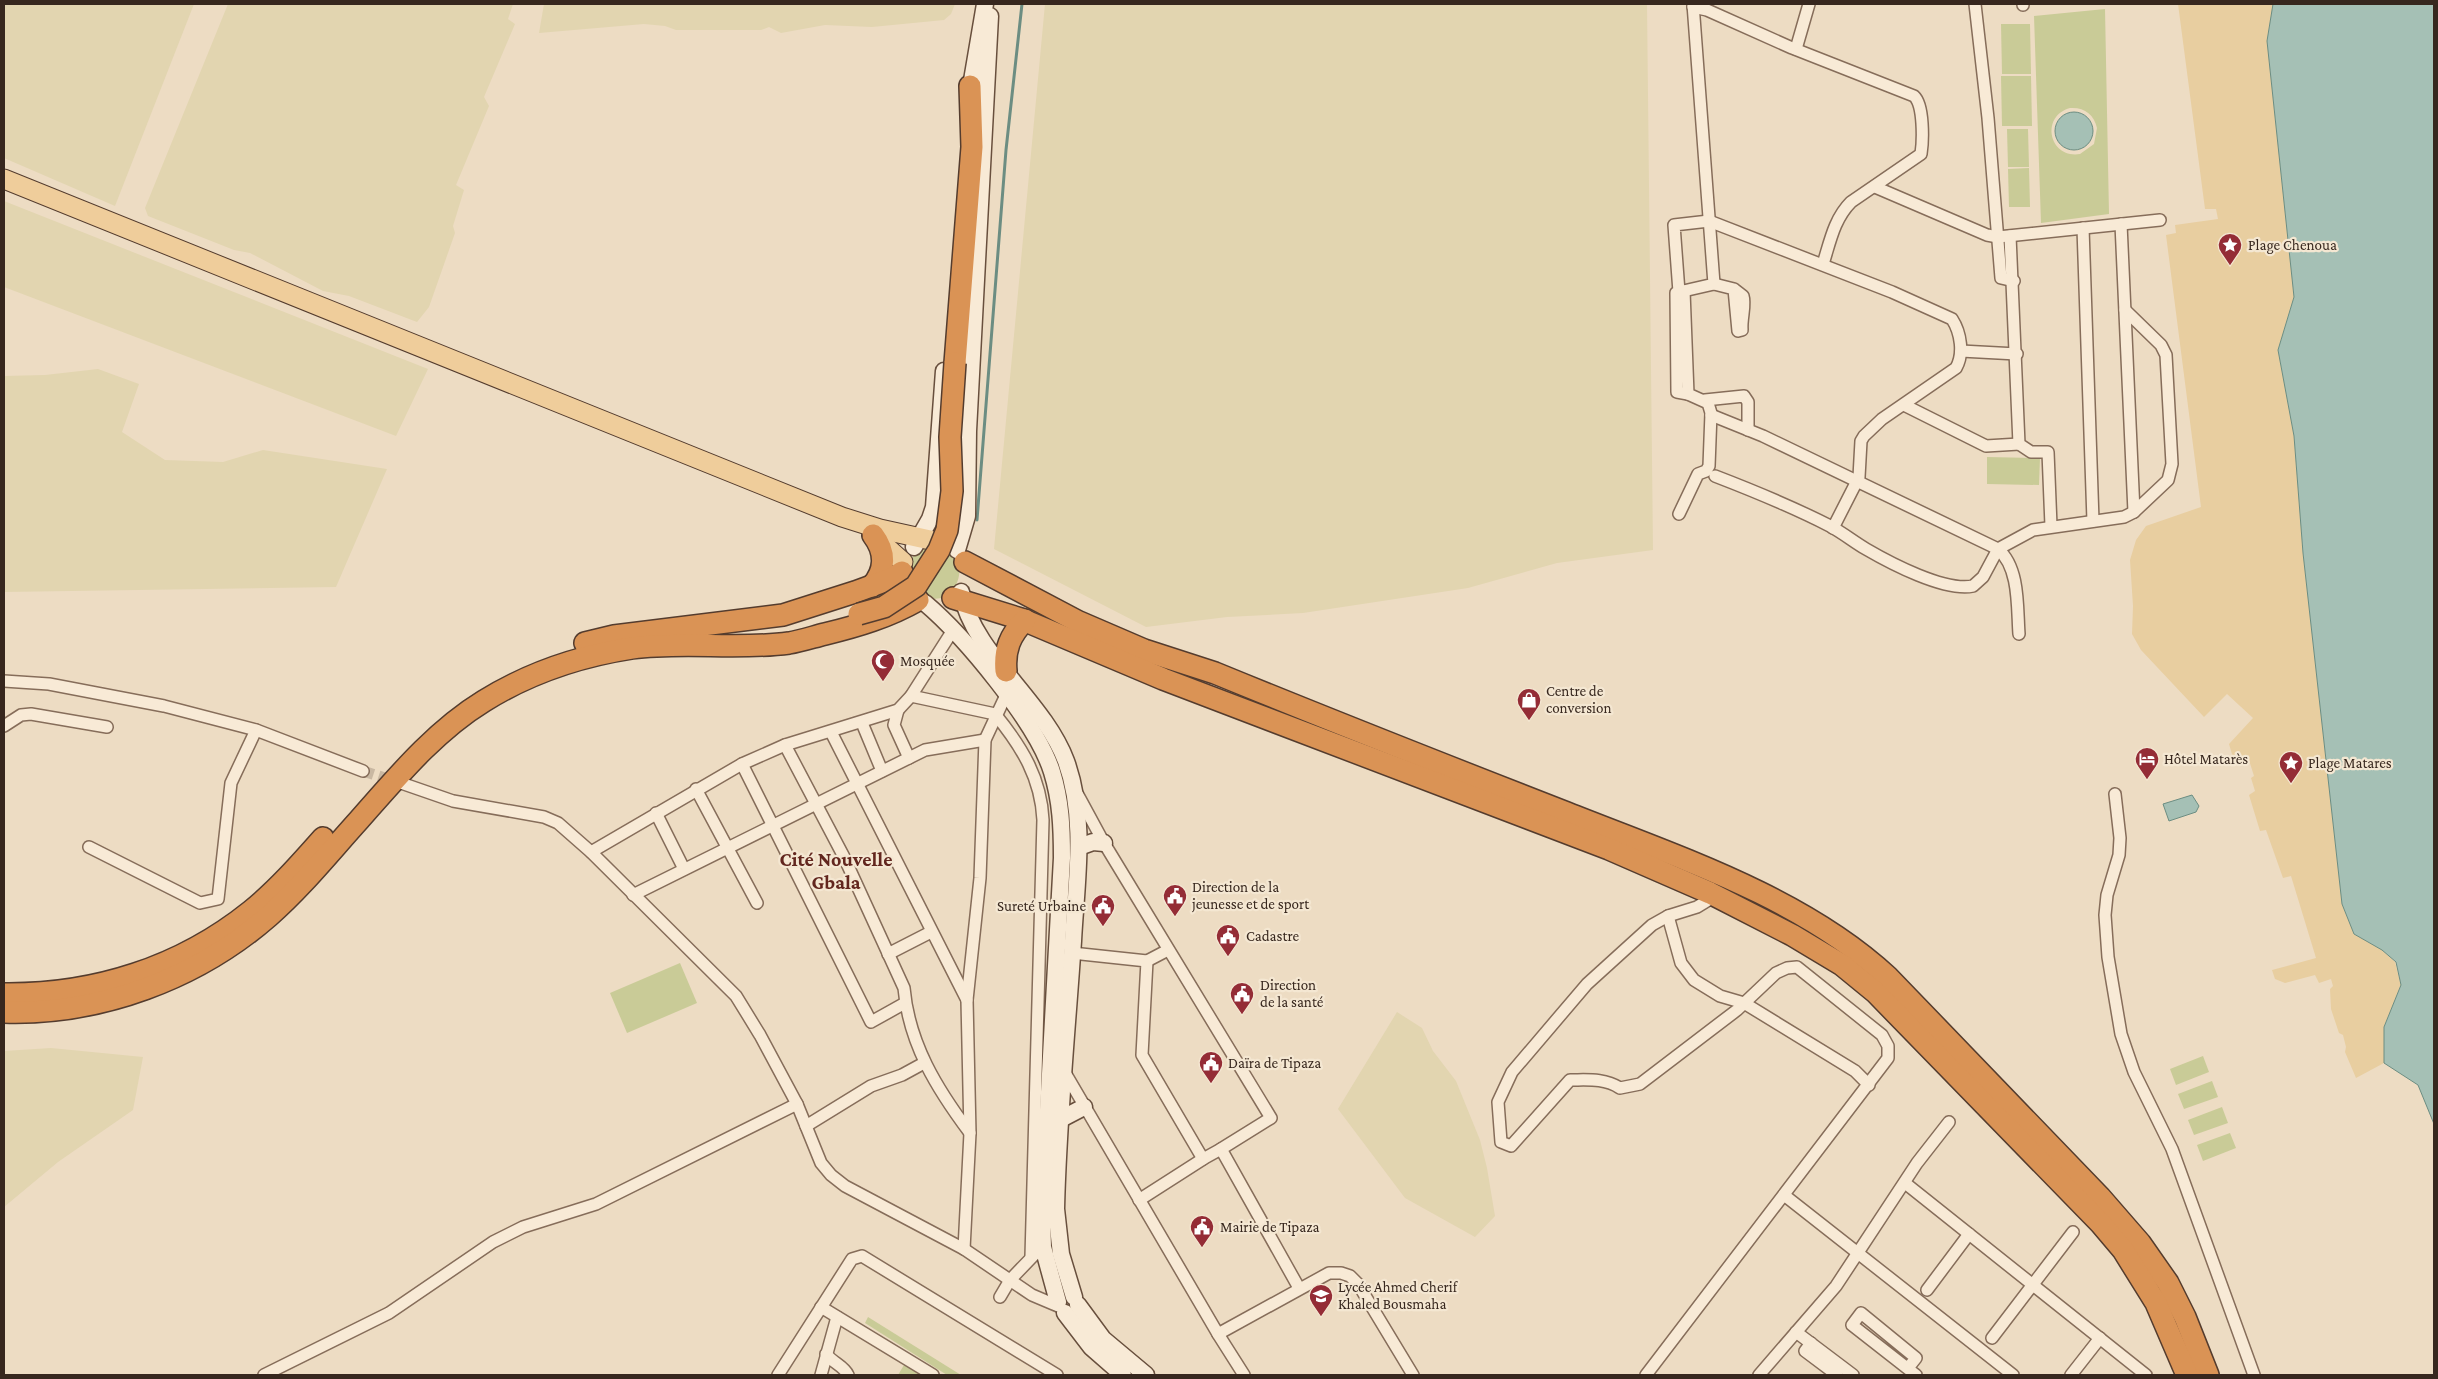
<svg xmlns="http://www.w3.org/2000/svg" width="2438" height="1379" font-family="'Crimson Pro',serif">
<rect width="100%" height="100%" fill="#eddcc3"/>
<!-- farmland -->
<g fill="#e2d5b0">
<path d="M 4,4 L 194,4 L 115,206 L 4,158 Z"/>
<path d="M 228,4 L 513,4 L 508,19 L 515,24 L 484,97 L 489,106 L 456,185 L 464,190 L 453,226 L 455,233 L 429,307 L 417,322 L 349,296 L 323,291 L 250,253 L 234,250 L 148,216 L 145,208 Z"/>
<path d="M 544,4 L 955,4 L 951,14 L 944,20 L 872,27 L 825,25 L 781,33 L 769,27 L 761,30 L 676,30 L 665,26 L 644,24 L 539,33 Z"/>
<path d="M 1045,4 L 1647,4 L 1653,550 L 1557,563 L 1468,588 L 1303,613 L 1227,617 L 1146,627 L 994,549 Z"/>
<path d="M 4,201 L 428,369 L 396,436 L 4,287 Z"/>
<path d="M 98,369 L 139,384 L 122,432 L 165,460 L 223,462 L 263,450 L 387,469 L 336,587 L 4,592 L 4,376 L 45,375 Z"/>
<path d="M 1397,1012 L 1422,1028 L 1433,1051 L 1456,1081 L 1480,1140 L 1487,1168 L 1495,1216 L 1475,1237 L 1405,1198 L 1338,1109 Z"/>
<path d="M 51,1048 L 143,1057 L 133,1110 L 58,1162 L 4,1207 L 4,1051 Z"/>
</g>
<!-- green -->
<g fill="#c9cb97" fill-rule="evenodd">
<path d="M 2105,9 L 2109,214 L 2041,223 L 2034,16 ZM 2070,108 C 2084,107 2094,114 2097,128 L 2094,144 L 2080,154 C 2049,159 2040,116 2070,108 Z"/>
<path d="M 2001,24 L 2030,24 L 2031,74 L 2002,74 Z"/>
<path d="M 2001,76 L 2031,76 L 2032,126 L 2002,126 Z"/>
<path d="M 2007,129 L 2028,129 L 2029,167 L 2008,167 Z"/>
<path d="M 2029,168 L 2030,207 L 2009,207 L 2008,169 Z"/>
<path d="M 1987,457 L 2040,458 L 2039,485 L 1987,484 Z"/>
<path d="M 924,548 C 929,548 938,546 944,548 C 972,557 959,605 930,598 C 925,596 920,593 916,590 L 910,562 L 915,553 Z"/>
<path d="M 680,963 L 697,1003 L 627,1033 L 610,993 Z"/>
<path d="M 2203,1056 L 2209,1072 L 2176,1085 L 2170,1069 Z"/>
<path d="M 2212,1081 L 2218,1097 L 2184,1109 L 2178,1094 Z"/>
<path d="M 2222,1107 L 2228,1123 L 2194,1135 L 2188,1120 Z"/>
<path d="M 2230,1133 L 2236,1148 L 2203,1161 L 2197,1145 Z"/>
<path d="M 868,1317 L 961,1375 L 947,1375 L 865,1323 Z"/>
<path d="M 904,1365 L 922,1375 L 898,1375 Z"/>
</g>
<!-- sand -->
<path fill="#e8cea0" d="M 2178,4 L 2273,4 L 2267,41 L 2294,297 L 2278,350 L 2294,436 L 2303,553 L 2342,904 L 2354,934 L 2382,950 L 2395,962 L 2401,985 L 2384,1027 L 2384,1063 L 2356,1078 L 2345,1052 L 2346,1047 L 2343,1035 L 2339,1033 L 2331,1009 L 2330,989 L 2333,986 L 2331,979 L 2319,983 L 2315,975 L 2285,983 L 2275,979 L 2272,970 L 2316,958 L 2291,876 L 2283,878 L 2266,830 L 2260,831 L 2249,795 L 2255,791 L 2251,778 L 2254,776 L 2248,757 L 2234,761 L 2229,744 L 2253,718 L 2227,694 L 2204,717 L 2141,650 L 2132,634 L 2133,606 L 2130,560 L 2136,540 L 2146,526 L 2201,507 L 2166,235 L 2176,233 L 2175,225 L 2218,219 L 2216,209 L 2205,209 Z"/>
<!-- water -->
<g fill="#a5c0b5" stroke="#6c8d82">
<path d="M 2273,4 L 2434,4 L 2434,1124 L 2418,1085 L 2384,1063 L 2384,1027 L 2401,985 L 2396,962 L 2382,950 L 2354,934 L 2342,904 L 2303,553 L 2294,436 L 2278,350 L 2294,297 L 2267,41 Z"/>
<circle cx="2074" cy="131" r="19"/>
<path d="M 2192,795 L 2199,806 L 2196,812 L 2169,821 L 2163,804 Z"/>
</g>
<g fill="none" stroke-linecap="round" stroke-linejoin="round">
<!-- stream -->
<path stroke="#6c8d82" stroke-width="3" d="M 977,520 L 1006,150 L 1022,4"/>
<!-- street-tunnel -->
<path stroke="#c9b8a2" stroke-width="11" stroke-dasharray="11 5.5" stroke-linecap="butt" d="M 363,771 L 397,782"/>
<!-- street casing -->
<g stroke="#866d5a" stroke-width="14">
<g id="street">
<path d="M 1975,4 L 1988,118 L 2001,278 L 2014,281"/>
<path d="M 2023,4 L 2023,5"/>
<path d="M 1693,7 L 1707,10 L 1792,48 L 1914,96 C 1924,105 1923,141 1921,154 L 1851,202 C 1834,219 1830,242 1823,264"/>
<path d="M 1796,49 L 1809,4"/>
<path d="M 1875,187 L 1987,235 L 1998,237 L 2160,220"/>
<path d="M 2121,224 L 2134,512"/>
<path d="M 2083,228 L 2093,521"/>
<path d="M 2010,236 L 2019,444 L 2031,452 L 2048,452 L 2051,526"/>
<path d="M 1714,284 L 1734,289 L 1743,296 C 1746,305 1741,318 1742,330 L 1738,331 L 1734,289"/>
<path d="M 1679,292 L 1714,284 L 1693,4"/>
<path d="M 1961,351 L 2017,354"/>
<path d="M 1688,394 L 1677,392 L 1676,293 L 1679,292 L 1674,225 L 1709,221 L 1892,292 L 1952,319 C 1961,333 1964,354 1956,368 L 1882,419 L 1864,436 L 1861,441 L 1859,477 L 1833,528"/>
<path d="M 1705,400 L 1744,396 L 1748,402 L 1748,430"/>
<path d="M 1904,405 L 1986,446 L 2019,444"/>
<path d="M 1711,415 L 1763,436 L 1998,549 C 2020,568 2017,608 2019,634"/>
<path d="M 1715,476 C 1754,491 1793,507 1830,526 C 1843,533 1854,542 1866,549 C 1890,563 1945,592 1973,586 L 1983,577 L 1998,549 L 2033,530 L 2124,517 L 2134,512 L 2168,480 L 2172,464 L 2166,355 L 2161,345 L 2125,310"/>
<path d="M 1679,514 L 1698,474 L 1706,471 L 1709,466 L 1711,413 L 1708,403 L 1688,394 L 1684,291"/>
<path d="M 4,681 L 49,684 L 164,706 L 256,730 L 363,771"/>
<path d="M 911,696 L 995,714 C 1022,747 1041,778 1043,820 L 1031,1257"/>
<path d="M 898,710 L 894,725 L 909,758"/>
<path d="M 862,723 L 882,771"/>
<path d="M 4,726 L 21,715 L 31,714 L 107,727"/>
<path d="M 831,732 L 967,1000"/>
<path d="M 785,745 L 844,857 L 904,988 C 909,1044 937,1089 970,1133"/>
<path d="M 742,764 L 871,1022 L 905,1003"/>
<path d="M 401,783 L 453,801 L 544,817 L 558,823 L 591,852 L 736,996 L 760,1035 L 797,1104 L 821,1163 L 831,1175 L 845,1186 L 964,1249 L 1032,1295 L 1058,1306"/>
<path d="M 696,789 L 757,903"/>
<path d="M 2115,794 L 2120,838 L 2119,855 L 2107,895 L 2105,915 L 2108,957 L 2121,1034 L 2134,1072 L 2172,1149 L 2254,1375"/>
<path d="M 1078,795 L 1104,843 L 1271,1118 L 1221,1149 L 1299,1288"/>
<path d="M 656,813 L 684,869"/>
<path d="M 89,847 L 200,903 L 218,899 L 231,783 L 256,730"/>
<path d="M 591,852 L 742,764 L 785,745 L 898,710 L 911,696 L 953,630"/>
<path d="M 633,895 L 925,750 L 985,740"/>
<path d="M 1668,916 L 1681,963 L 1694,980 L 1720,996 L 1744,1003 L 1855,1071 L 1869,1085"/>
<path d="M 1072,953 L 1147,961 L 1142,1055 L 1203,1159 L 1221,1149"/>
<path d="M 888,954 L 931,932"/>
<path d="M 1147,961 L 1168,950"/>
<path d="M 1064,1071 L 1218,1334"/>
<path d="M 806,1126 L 871,1086 L 902,1075 L 924,1063"/>
<path d="M 1905,1183 L 2146,1375"/>
<path d="M 1784,1195 L 2013,1375"/>
<path d="M 1139,1200 L 1203,1159"/>
<path d="M 964,1249 L 970,1133 L 967,1000 L 980,878 L 985,740 L 1006,695"/>
<path d="M 1927,1290 L 1969,1234"/>
<path d="M 1000,1297 L 1010,1280 L 1036,1253"/>
<path d="M 821,1307 L 933,1375"/>
<path d="M 1796,1332 L 1853,1375"/>
<path d="M 1992,1338 L 2073,1232"/>
<path d="M 1811,1343 L 1805,1351 L 1837,1375"/>
<path d="M 826,1354 C 833,1363 844,1366 848,1375"/>
<path d="M 1908,1368 L 1916,1358 L 1861,1313 L 1852,1325 L 1916,1375"/>
<path d="M 264,1375 L 389,1313 L 493,1242 L 523,1227 L 596,1204 L 797,1104"/>
<path d="M 778,1375 L 852,1259 L 862,1256 L 1057,1375"/>
<path d="M 821,1375 L 837,1317"/>
<path d="M 1244,1375 L 1218,1334 L 1329,1273 L 1341,1273 L 1350,1276 L 1358,1284 L 1413,1375"/>
<path d="M 1646,1375 L 1888,1058 L 1888,1046 L 1882,1035 L 1797,967 L 1787,968 L 1776,973 L 1737,1010 L 1640,1084 L 1620,1088 C 1604,1078 1588,1080 1570,1080 L 1511,1146 L 1501,1142 L 1498,1102 L 1512,1072 L 1587,984 L 1652,925 L 1668,916 L 1697,907 L 1715,896"/>
<path d="M 1759,1375 L 1836,1286 L 1917,1163 L 1949,1122"/>
<path d="M 2071,1375 L 2100,1338"/>
</g>
</g>
<!-- secondary casing -->
<g stroke="#684f3d" stroke-width="19">
<g id="secondary">
<path d="M 969,98 L 985,4"/>
<path d="M 914,547 L 930,519 L 934,507 L 944,371"/>
<path d="M 957,550 L 967,516 L 968,431 L 990,16"/>
<path d="M 961,592 C 974,655 1043,700 1066,761 C 1087,819 1076,882 1073,941 C 1067,1030 1058,1120 1056,1209 L 1061,1254 L 1074,1297"/>
<path d="M 925,603 C 964,636 1037,723 1052,772 C 1061,801 1062,828 1062,858 L 1042,1218 L 1043,1247 L 1058,1302"/>
<path d="M 1079,847 L 1093,842 L 1104,843"/>
<path d="M 1061,1119 L 1084,1107"/>
<path d="M 1078,1305 L 1103,1339 L 1146,1375"/>
<path d="M 1065,1313 L 1091,1347 L 1123,1375"/>
</g>
</g>
<!-- primary casing -->
<g stroke="#543c2e" stroke-width="21">
<g id="primary">
<path d="M 4,179 L 842,517 L 880,529 L 930,540"/>
<path d="M 873,535 L 903,562"/>
</g>
</g>
<!-- highway casing -->
<g stroke="#543c2e" stroke-width="24">
<g id="highway">
<path d="M 955,363 L 972,147 L 970,86"/>
<path d="M 965,562 L 1079,622 L 1144,650 L 1215,673 C 1332,721 1449,767 1567,813 C 1675,856 1802,897 1888,977 L 2100,1197 L 2140,1243 L 2168,1283 L 2185,1317 L 2208,1375"/>
<path d="M 872,586 C 886,570 886,552 873,535"/>
<path d="M 953,598 L 1021,619 L 1163,679 L 1609,849 L 1710,893 L 1792,935 L 1842,965 L 1875,992 L 2101,1224 L 2123,1250 L 2156,1303 L 2187,1375"/>
<path d="M 585,643 L 614,636 L 783,615 L 855,592 L 893,578 L 902,572"/>
<path d="M 1006,671 C 1004,650 1010,635 1025,620"/>
<path d="M 4,994 C 94,995 180,968 251,911 C 277,890 300,864 323,838"/>
<path d="M 4,1012 C 100,1015 197,979 269,916 C 302,887 330,852 359,820 C 397,777 435,731 484,701 C 529,673 580,656 632,648 C 684,641 737,650 789,643 C 801,641 813,637 825,634 C 858,626 888,617 918,600"/>
</g>
</g>
<!-- street -->
<use href="#street" stroke="#f8ead6" stroke-width="11"/>
<!-- secondary -->
<use href="#secondary" stroke="#f8ead6" stroke-width="16"/>
<!-- primary -->
<use href="#primary" stroke="#efcd9b" stroke-width="19"/>
<!-- highway -->
<use href="#highway" stroke="#da9355" stroke-width="21"/>
<!-- highway-bridge casing -->
<g stroke="#543c2e" stroke-width="24" stroke-linecap="butt">
<path id="highway-bridge" d="M 859,614 L 884,607 L 916,586 L 939,550 L 947,530 L 952,491 L 950,437 L 955,363"/>
</g>
<!-- highway-bridge -->
<use href="#highway-bridge" stroke="#da9355" stroke-width="21"/>
</g>
<!-- icons -->
<defs>
<g id="sight-pin" transform="scale(1.25)"><path d="M0 17L-7.5 6A9.5 9.5 0 1 1 7.5 6Z" fill="#942c36" stroke="#f4e7d2"/><path d="M0-6L1.8-2.2L6-1.7L2.9 1.2L3.7 5.4L0 3.3L-3.7 5.4L-2.9 1.2L-6-1.7L-1.8-2.2Z" fill="#fff"/></g>
<g id="mosque-pin" transform="scale(1.25)"><path d="M0 17L-7.5 6A9.5 9.5 0 1 1 7.5 6Z" fill="#942c36" stroke="#f4e7d2"/><path d="M3.5-4.9A6 6 0 1 0 3.5 4.9A5 5 0 1 1 3.5-4.9Z" fill="#fff"/></g>
<g id="shop-pin" transform="scale(1.25)"><path d="M0 17L-7.5 6A9.5 9.5 0 1 1 7.5 6Z" fill="#942c36" stroke="#f4e7d2"/><path d="M-5-2.5h2.3a2.7 3.5 0 0 1 5.4 0H5L5.5 6h-11ZM-1.5-2.5h3a1.5 2.3 0 0 0-3 0Z" fill="#fff"/></g>
<g id="hotel-pin" transform="scale(1.25)"><path d="M0 17L-7.5 6A9.5 9.5 0 1 1 7.5 6Z" fill="#942c36" stroke="#f4e7d2"/><path d="M-6-4.5h1.5V1H6V5H4.5V3h-9V5H-6ZM-4 0a1.8 1.8 0 1 1 3.6 0ZM.5 0V-2.5h3Q6-2.5 6 0Z" fill="#fff"/></g>
<g id="civic-pin" transform="scale(1.25)"><path d="M0 17L-7.5 6A9.5 9.5 0 1 1 7.5 6Z" fill="#942c36" stroke="#f4e7d2"/><path d="M-.6-6.5H3V-4.5H.6V-3L4-1V1h2V6H-6V1h2V-1L-.6-3ZM-1.2 2.5V6h2.4V2.5Z" fill="#fff"/></g>
<g id="school-pin" transform="scale(1.25)"><path d="M0 17L-7.5 6A9.5 9.5 0 1 1 7.5 6Z" fill="#942c36" stroke="#f4e7d2"/><path d="M0-5L7-2L0 1L-7-2ZM-4 1L0 2.5L4 1V4Q0 6-4 4Z" fill="#fff"/></g>
</defs>
<g fill-rule="evenodd">
<use href="#sight-pin" x="2230" y="245"/>
<use href="#mosque-pin" x="883" y="661"/>
<use href="#shop-pin" x="1529" y="700"/>
<use href="#hotel-pin" x="2147" y="759"/>
<use href="#sight-pin" x="2291" y="763"/>
<use href="#civic-pin" x="1175" y="896"/>
<use href="#civic-pin" x="1103" y="906"/>
<use href="#civic-pin" x="1228" y="936"/>
<use href="#civic-pin" x="1242" y="994"/>
<use href="#civic-pin" x="1211" y="1063"/>
<use href="#civic-pin" x="1202" y="1227"/>
<use href="#school-pin" x="1321" y="1296"/>
</g>
<g text-anchor="middle" dominant-baseline="central" stroke-width="4.5" stroke-linejoin="round" paint-order="stroke">
<!-- poi labels -->
<g font-size="15" fill="#37271e" stroke="#f4e7d2" text-anchor="start">
<text x="2248" y="245">Plage Chenoua</text>
<text x="900" y="661">Mosquée</text>
<text x="1546" y="691">Centre de<tspan x="1546" dy="17">conversion</tspan></text>
<text x="2164" y="759">Hôtel Matarès</text>
<text x="2308" y="763">Plage Matares</text>
<text x="1192" y="887">Direction de la<tspan x="1192" dy="17">jeunesse et de sport</tspan></text>
<text x="1086" y="906" text-anchor="end">Sureté Urbaine</text>
<text x="1246" y="936">Cadastre</text>
<text x="1260" y="985">Direction<tspan x="1260" dy="17">de la santé</tspan></text>
<text x="1228" y="1063">Daïra de Tipaza</text>
<text x="1220" y="1227">Mairie de Tipaza</text>
<text x="1338" y="1287">Lycée Ahmed Cherif<tspan x="1338" dy="17">Khaled Bousmaha</tspan></text>
</g>
<!-- district labels -->
<g font-size="20" font-weight="bold" fill="#62261e" stroke="#f4e7d2">
<text x="836" y="859">Cité Nouvelle<tspan x="836" dy="23">Gbala</tspan></text>
</g>
</g>
<!-- border -->
<rect width="2438" height="1379" fill="none" stroke="#37271e" stroke-width="10"/>
</svg>
